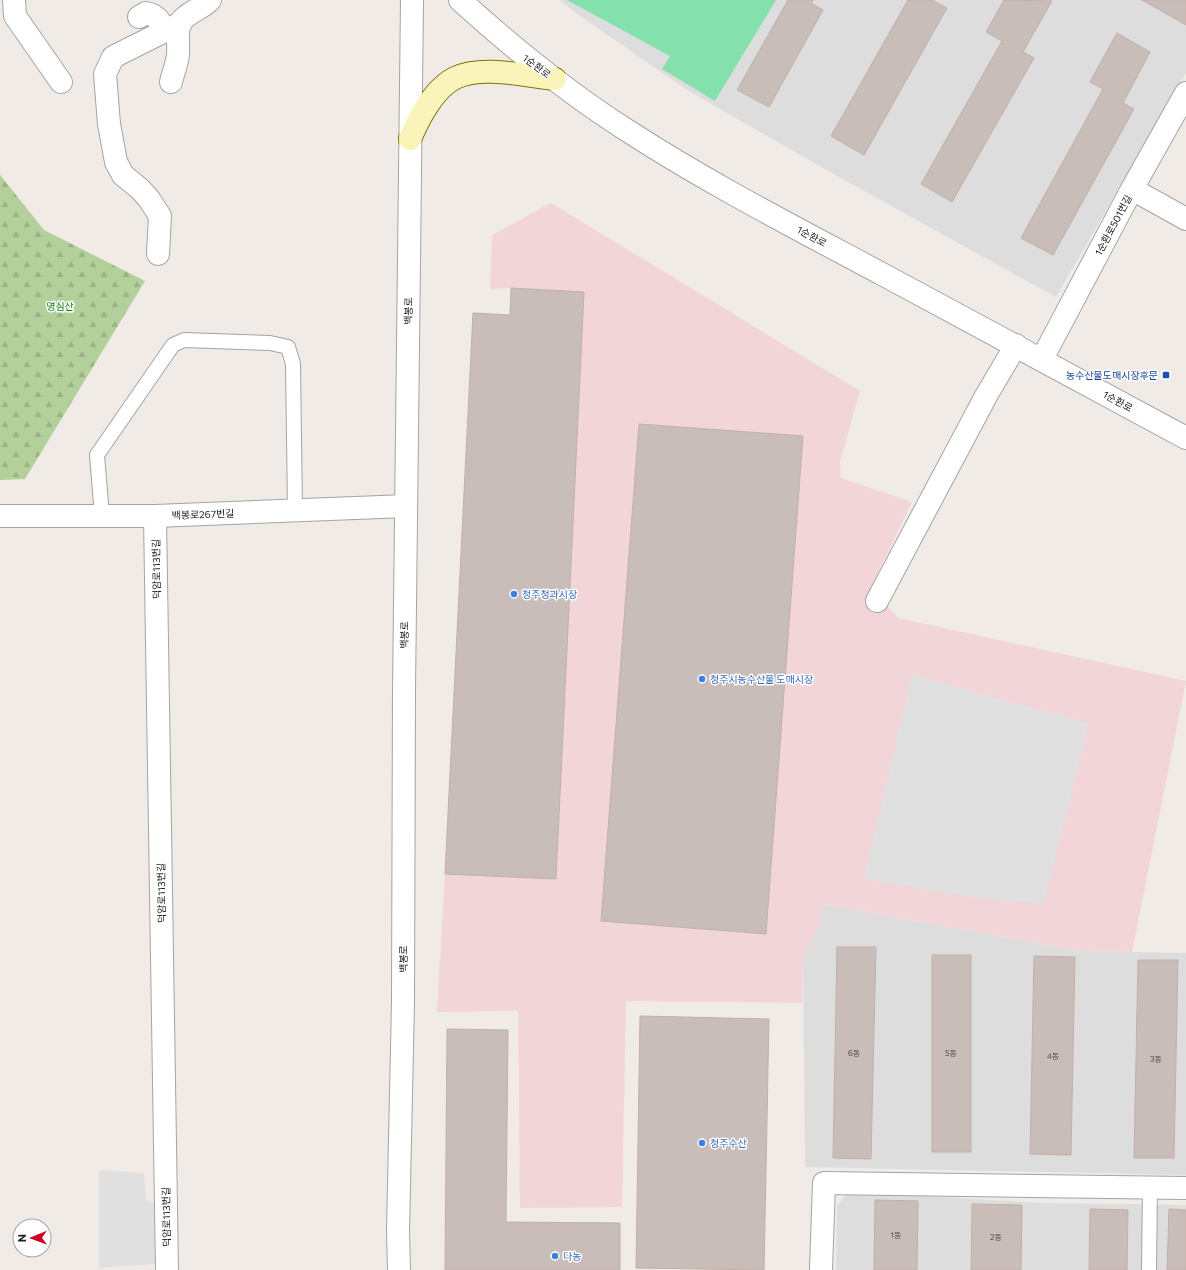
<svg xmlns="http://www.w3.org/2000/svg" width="1186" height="1270" font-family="Commissioner,'Noto Sans KR',sans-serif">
<defs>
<pattern id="forest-firs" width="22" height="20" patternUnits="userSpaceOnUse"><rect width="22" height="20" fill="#b3d09a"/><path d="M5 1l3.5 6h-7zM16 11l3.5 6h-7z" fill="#9ab284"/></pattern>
</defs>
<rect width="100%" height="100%" fill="#f0ebe6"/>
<!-- residential -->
<g fill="#dedddd">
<path d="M 559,0 L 1186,0 L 1186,73 L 1056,297 L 837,176 L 687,90 L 576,13 Z"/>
<path d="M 823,904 L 1080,951 L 1186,953 L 1186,1175 L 805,1167 L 803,957 Z"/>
<path d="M 848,1192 L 1045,1203 L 1186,1205 L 1186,1270 L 836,1270 L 837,1206 Z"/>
</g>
<!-- commercial -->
<path fill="#f1d5d9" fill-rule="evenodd" d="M 551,203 L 860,391 L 840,462 L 841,478 L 912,502 L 871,587 L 898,618 L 1186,681 L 1132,952 L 1080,951 L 823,904 L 819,925 L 803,957 L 802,1003 L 626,1001 L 622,1207 L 520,1208 L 518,1011 L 437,1012 L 445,874 L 556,879 L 584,292 L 511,288 L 490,289 L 492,235 ZM 639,424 L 765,934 L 601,921 Z"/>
<!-- forest -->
<path fill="url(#forest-firs)" d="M 0,175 L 44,230 L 145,281 L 25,479 L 0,480 Z"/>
<!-- pitch -->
<path fill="#84e0ad" d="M 567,0 L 776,0 L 715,101 L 662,69 L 670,56 Z"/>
<!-- parking -->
<g fill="#e0e0e0">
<path d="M 912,675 L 1089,723 L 1043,904 L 977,898 L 864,879 Z"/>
<path d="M 99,1170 L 144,1173 L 146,1200 L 157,1203 L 155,1264 L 99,1268 Z"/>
</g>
<!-- building -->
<g fill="#c8bdb9" stroke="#c2afa8">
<path d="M 788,0 L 813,0 L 811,3 L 823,10 L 769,107 L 737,90 Z"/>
<path d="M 908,0 L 932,0 L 947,8 L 864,155 L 831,136 Z"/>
<path d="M 1004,0 L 1052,1 L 1023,52 L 1034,58 L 952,202 L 921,184 L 1002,41 L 986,32 Z"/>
<path d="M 1142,0 L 1186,0 L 1186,25 Z"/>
<path d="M 1117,33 L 1150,52 L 1123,103 L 1134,109 L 1053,255 L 1021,238 L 1103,89 L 1090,82 Z"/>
<path d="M 511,288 L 584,292 L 556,879 L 445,874 L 473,313 L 510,315 Z"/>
<path d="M 639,424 L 803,436 L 766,934 L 601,921 Z"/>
<path d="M 837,947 L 876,947 L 871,1159 L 833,1158 Z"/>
<rect x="932" y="955" width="39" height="197"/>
<path d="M 1034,956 L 1075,957 L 1071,1155 L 1030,1154 Z"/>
<path d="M 1138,960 L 1178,960 L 1174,1158 L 1134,1158 Z"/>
<path d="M 640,1016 L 769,1019 L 764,1270 L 636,1268 Z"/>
<path d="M 447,1029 L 508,1030 L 506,1222 L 620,1223 L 620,1270 L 445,1270 Z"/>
<path d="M 875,1200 L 918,1201 L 917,1270 L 874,1270 Z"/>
<path d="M 972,1204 L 1022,1205 L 1021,1270 L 971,1270 Z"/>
<path d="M 1090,1209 L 1128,1210 L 1127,1270 L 1089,1270 Z"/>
<path d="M 1169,1209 L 1186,1210 L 1186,1270 L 1167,1270 Z"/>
</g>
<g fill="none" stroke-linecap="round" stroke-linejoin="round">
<!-- service casing -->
<g stroke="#a4a4a4" stroke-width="16">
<g id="service">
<path d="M 102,516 L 97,455 L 173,345 L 184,340 L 270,343 L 288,347 L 293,364 L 295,510"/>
<path d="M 1149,1270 L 1150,1187"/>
</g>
</g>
<!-- minor casing -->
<g stroke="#a4a4a4" stroke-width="24">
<g id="minor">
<path d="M 14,0 L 15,16 L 61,82"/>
<path d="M 139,17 L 146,13 C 157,15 160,21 165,31"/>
<path d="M 171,82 C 173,73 177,64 178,55 C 179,45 176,32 180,23 C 187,12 202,9 210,0"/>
<path d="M 1132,189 L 1186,219"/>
<path d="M 158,254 L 160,216 L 149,199 L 140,189 L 123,175 L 116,162 L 109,124 L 105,74 L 113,57 L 181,23"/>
<path d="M 1042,359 L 1132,189 L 1186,93"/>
<path d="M 0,516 L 155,516 L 406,506"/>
<path d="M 155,516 L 167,1270"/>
<path d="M 877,601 L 986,396 L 1016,345"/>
<path d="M 821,1270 L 824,1183 L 1186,1188"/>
</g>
</g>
<!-- tertiary casing -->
<g stroke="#a4a4a4" stroke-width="24">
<g id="tertiary">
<path d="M 460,0 C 513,48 568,93 628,131 C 710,184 796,228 882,274 C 984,328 1085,383 1186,438"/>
<path d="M 399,1270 L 398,1231 L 403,1002 L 404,692 L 412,0"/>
</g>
</g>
<!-- secondary casing -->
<g stroke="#7a7304" stroke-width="24">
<path id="secondary" d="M 410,139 C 418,120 434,88 455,78 C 482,65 526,76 555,79"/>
</g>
<!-- service -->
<use href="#service" stroke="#fff" stroke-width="14"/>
<!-- minor -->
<use href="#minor" stroke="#fff" stroke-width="22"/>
<!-- tertiary -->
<use href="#tertiary" stroke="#fff" stroke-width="22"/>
<!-- secondary -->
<use href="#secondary" stroke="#faf3ba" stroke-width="22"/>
</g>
<!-- markers -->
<rect fill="#1a4fb4" stroke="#fff" stroke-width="1.5" x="1162" y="371" width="8" height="8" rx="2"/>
<g fill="#3f7fe0" stroke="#fff" stroke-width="1.5">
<circle cx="514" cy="594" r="4"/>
<circle cx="702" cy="679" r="4"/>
<circle cx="702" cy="1143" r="4"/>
<circle cx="555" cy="1256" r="4"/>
</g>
<g text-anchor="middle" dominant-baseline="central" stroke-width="3" stroke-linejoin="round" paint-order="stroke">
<!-- number labels -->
<g font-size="8" fill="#4a4746">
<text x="854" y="1053">6동</text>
<text x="951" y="1053">5동</text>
<text x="1053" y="1056">4동</text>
<text x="1156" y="1059">3동</text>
<text x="896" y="1235">1동</text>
<text x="996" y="1237">2동</text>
</g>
<!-- street labels -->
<g font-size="10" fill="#202020" stroke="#fff">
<text transform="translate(537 66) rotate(37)">1순환로</text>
<text transform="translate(1113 225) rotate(-62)">1순환로501번길</text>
<text transform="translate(812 236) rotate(28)">1순환로</text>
<text transform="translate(408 311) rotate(-89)">백봉로</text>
<text transform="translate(1118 401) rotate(29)">1순환로</text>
<text transform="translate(203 514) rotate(-2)">백봉로267번길</text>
<text transform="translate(156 569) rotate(-91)">덕암로113번길</text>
<text transform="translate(404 635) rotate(-89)">백봉로</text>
<text transform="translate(161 893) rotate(-91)">덕암로113번길</text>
<text transform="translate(403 959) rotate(-90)">백봉로</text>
<text transform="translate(166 1217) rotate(-91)">덕암로113번길</text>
</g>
<!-- park labels -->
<g font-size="10" fill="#14810b" stroke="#fff">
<text x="60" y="306">명심산</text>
</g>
<!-- transit labels -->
<g font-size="10" fill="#164399" stroke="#fff" text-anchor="end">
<text x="1158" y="375">농수산물도매시장후문</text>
</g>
<!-- shop labels -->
<g font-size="10" fill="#366cbe" stroke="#fff" text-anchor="start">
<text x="522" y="594">청주청과시장</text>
<text x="710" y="679">청주시농수산물 도매시장</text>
<text x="710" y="1143">청주수산</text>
<text x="563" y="1256">다농</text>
</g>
</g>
<!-- north arrow -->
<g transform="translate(32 1238) rotate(269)"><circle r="19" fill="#ffffff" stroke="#a6a6a6"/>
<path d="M0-3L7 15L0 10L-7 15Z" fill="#cf0022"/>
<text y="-6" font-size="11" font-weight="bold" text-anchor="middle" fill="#202020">N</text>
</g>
</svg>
